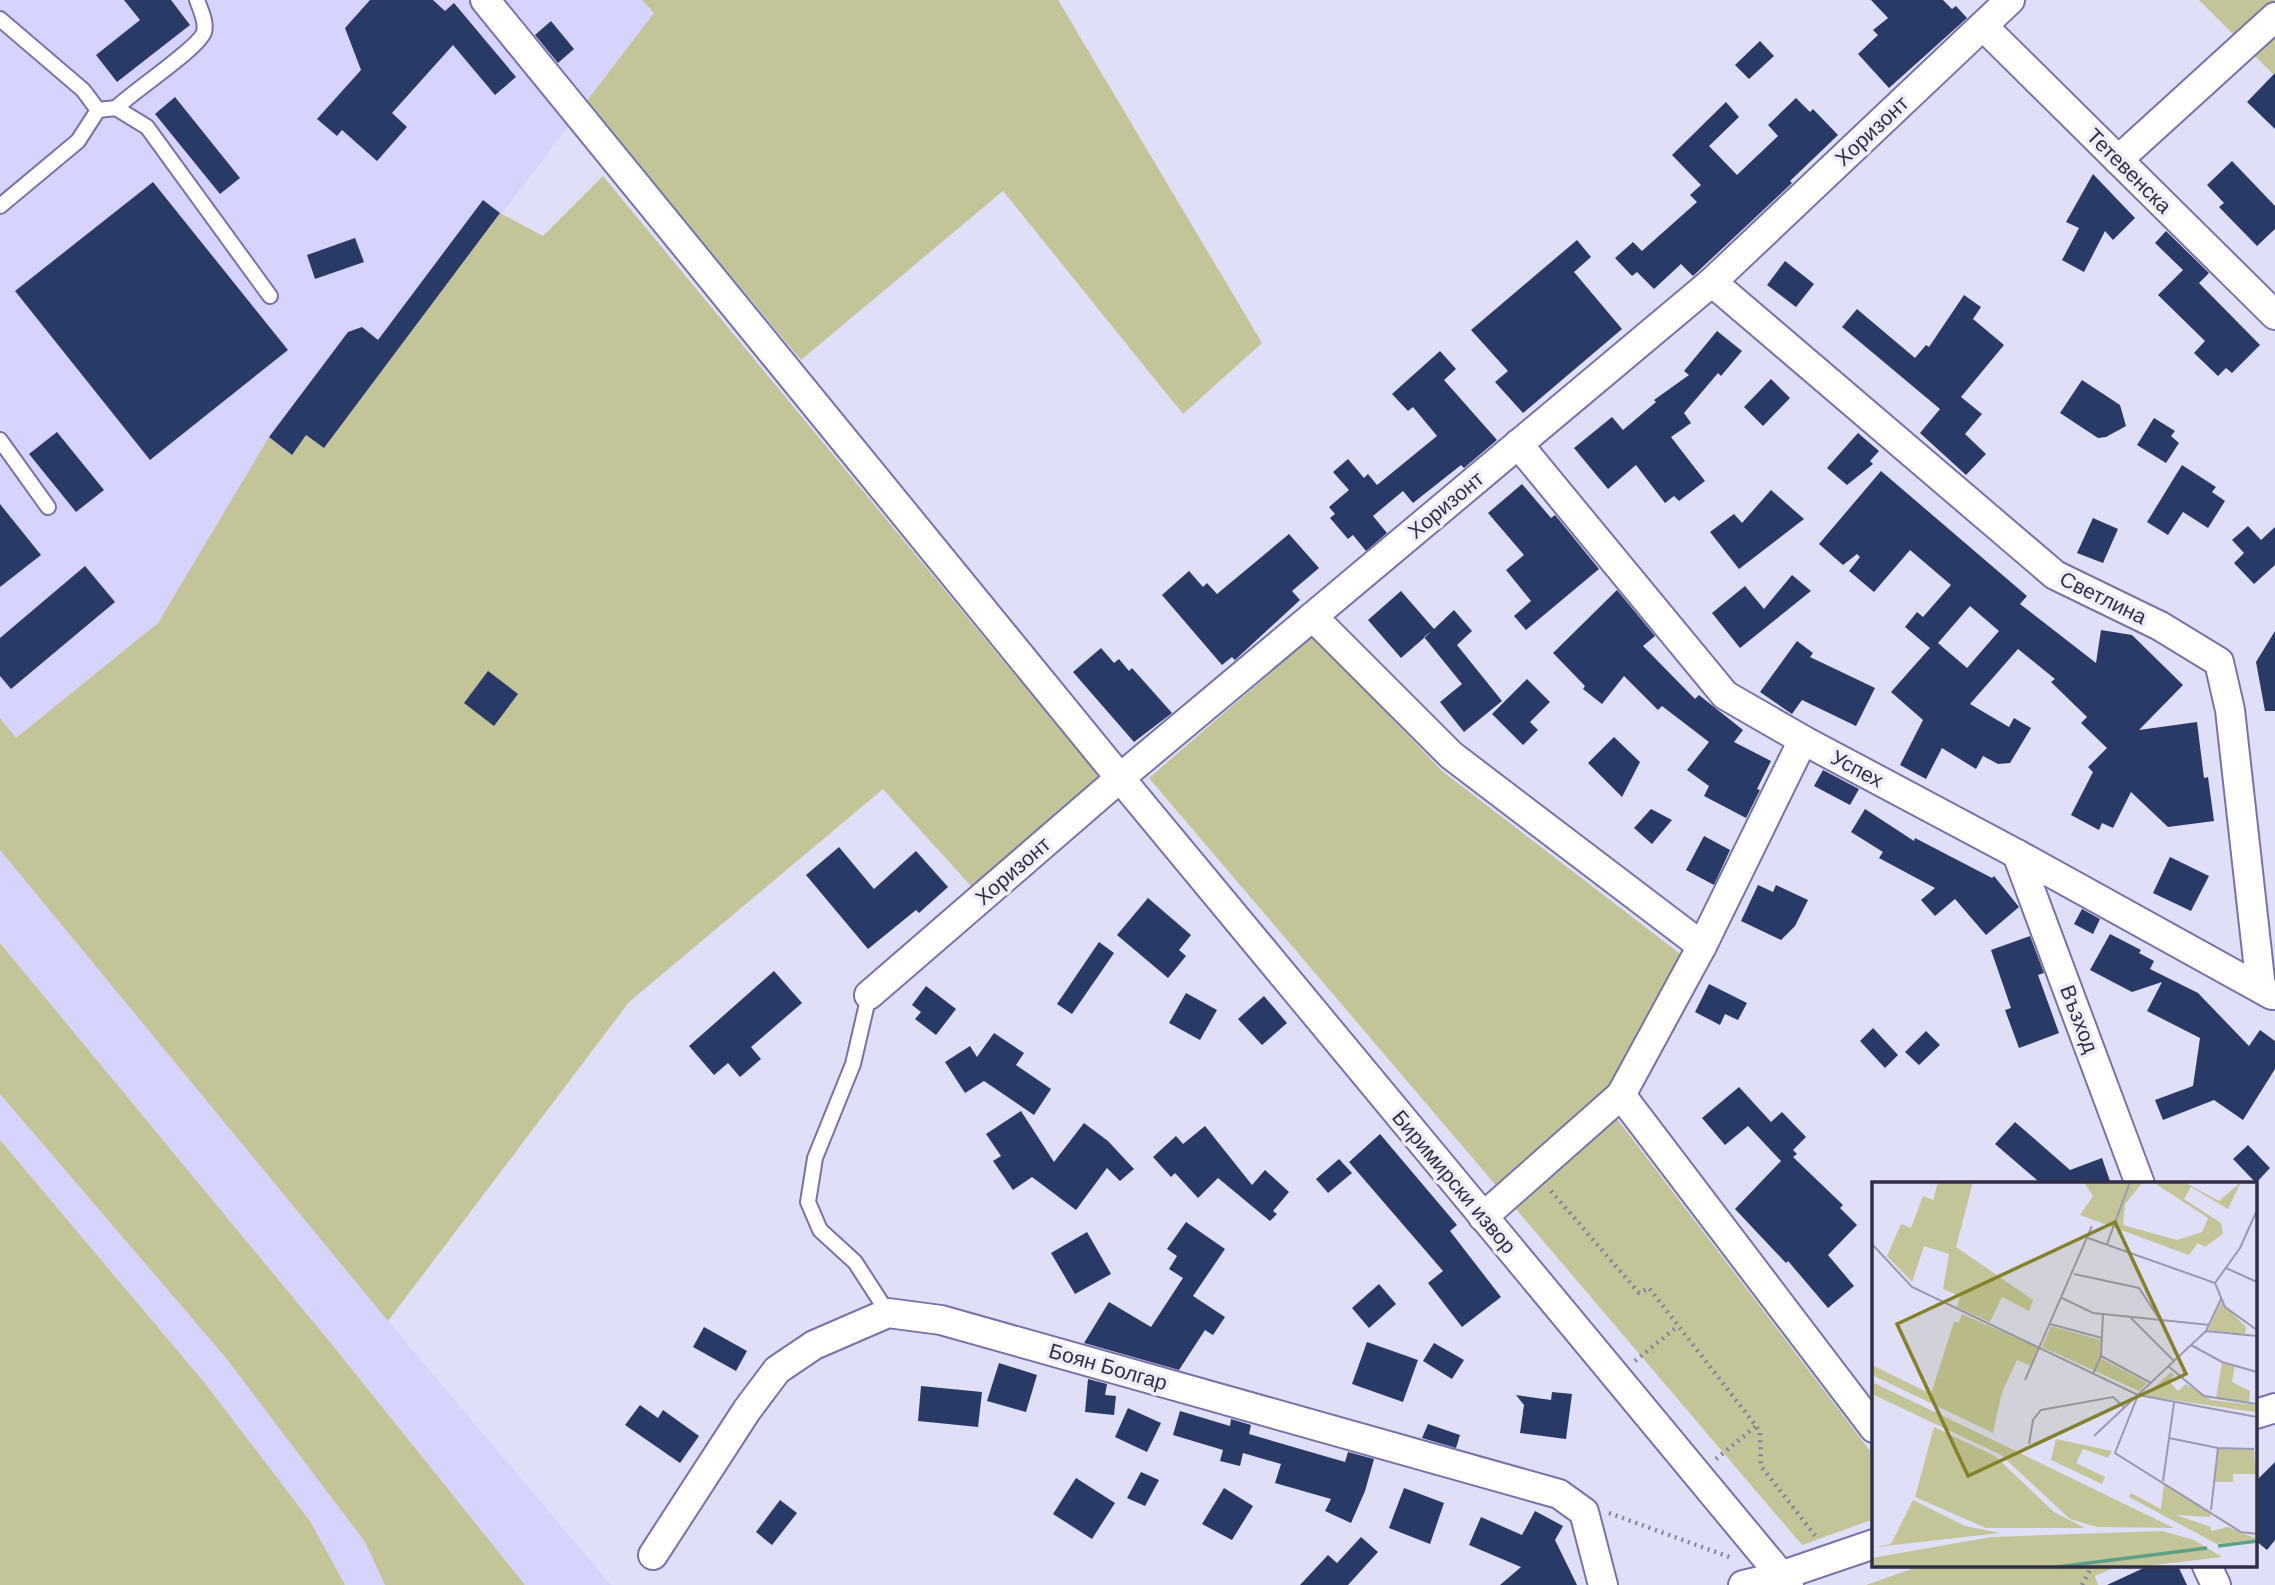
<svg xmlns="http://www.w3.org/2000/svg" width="2275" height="1585" font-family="'DM Sans',sans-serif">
<rect width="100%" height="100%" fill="#e0dff8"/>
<!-- built -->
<g fill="#d6d4fe">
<path d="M 0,0 L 642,0 L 654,13 L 324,448 L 292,455 L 269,438 L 159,623 L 16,738 L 0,718 Z"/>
<path d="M 0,850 L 388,1321 L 611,1585 L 525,1585 L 334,1347 L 0,943 Z"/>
<path d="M 0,1094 L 226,1358 L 365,1542 L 385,1585 L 345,1585 L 310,1521 L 204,1382 L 0,1140 Z"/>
</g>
<!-- green -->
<g fill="#c4c499">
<path d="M 642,0 L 1058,0 L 1262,343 L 1183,414 L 1003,191 L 801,360 L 586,102 L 654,13 Z"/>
<path d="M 2199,0 L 2275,0 L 2275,76 Z"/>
<path d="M 603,176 L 1090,766 L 1120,778 L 982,898 L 883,789 L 629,1002 L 388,1321 L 0,850 L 0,718 L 16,738 L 158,623 L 269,437 L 291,455 L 306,435 L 324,448 L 500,213 L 543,236 Z"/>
<path d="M 1313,636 L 1442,771 L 1683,956 L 1602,1099 L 1874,1456 L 1874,1519 L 1802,1545 L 1149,778 Z"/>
<path d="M 0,943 L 334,1347 L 525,1585 L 385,1585 L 365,1542 L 226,1358 L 0,1094 Z"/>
<path d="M 0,1140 L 204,1382 L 310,1521 L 345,1585 L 0,1585 Z"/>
<path d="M 1920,1566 L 2118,1566 L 2095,1576 L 2098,1585 L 1866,1585 Z"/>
</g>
<!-- building -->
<g fill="#2a3a67" fill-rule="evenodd">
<path d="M 124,0 L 171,0 L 190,25 L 117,82 L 96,55 L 140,20 Z"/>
<path d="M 370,0 L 433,0 L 445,11 L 454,3 L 516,77 L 495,95 L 453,45 L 392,113 L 407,127 L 377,161 L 342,130 L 337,136 L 317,119 L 361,70 L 345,28 Z"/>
<path d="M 1871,0 L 1943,0 L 1952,9 L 1956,6 L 1967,18 L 1889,88 L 1858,54 L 1878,35 L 1873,30 L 1888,18 Z"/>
<path d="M 551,21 L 574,49 L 558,63 L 535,35 Z"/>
<path d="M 1760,41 L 1774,56 L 1749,79 L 1735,65 Z"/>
<path d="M 2275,73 L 2275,129 L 2247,102 Z"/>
<path d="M 175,97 L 240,178 L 220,194 L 155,114 Z"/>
<path d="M 1796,98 L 1810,112 L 1813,109 L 1838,135 L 1790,181 L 1792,183 L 1693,276 L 1681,264 L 1654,289 L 1637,272 L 1632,276 L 1615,258 L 1633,242 L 1642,251 L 1697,202 L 1690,195 L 1701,185 L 1672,155 L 1726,102 L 1739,117 L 1709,146 L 1737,175 L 1778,136 L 1768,125 Z"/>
<path d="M 2232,161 L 2275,206 L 2275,229 L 2257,246 L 2219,207 L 2224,203 L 2207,185 Z"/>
<path d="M 2093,174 L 2135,218 L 2113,240 L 2105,231 L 2084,272 L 2062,260 L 2079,228 L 2066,222 Z"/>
<path d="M 153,182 L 288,350 L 150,460 L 15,291 Z"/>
<path d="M 483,200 L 500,213 L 324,448 L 306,435 L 292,455 L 269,437 L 348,332 L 362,327 L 378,340 Z"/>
<path d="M 2166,231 L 2209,273 L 2199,283 L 2260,345 L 2232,373 L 2226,368 L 2218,376 L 2194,353 L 2205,341 L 2158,295 L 2183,270 L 2155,243 Z"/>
<path d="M 355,238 L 364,262 L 315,279 L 307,255 Z"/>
<path d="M 1577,240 L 1591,257 L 1574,272 L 1622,329 L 1523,413 L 1495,382 L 1508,371 L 1471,330 Z"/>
<path d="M 1785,261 L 1814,284 L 1796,307 L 1767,285 Z"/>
<path d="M 1964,295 L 1981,307 L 1973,319 L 2004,345 L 1961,397 L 1982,414 L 1965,434 L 1986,454 L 1966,475 L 1920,433 L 1940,409 L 1842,327 L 1857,309 L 1915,358 L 1926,345 L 1929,347 Z"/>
<path d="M 1717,331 L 1742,351 L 1721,376 L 1718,373 L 1684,413 L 1691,423 L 1671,437 L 1705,481 L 1679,501 L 1674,496 L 1665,503 L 1636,465 L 1608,489 L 1574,448 L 1612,417 L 1623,430 L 1656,402 L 1654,400 L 1689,375 L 1684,371 Z"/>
<path d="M 1440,351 L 1456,369 L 1444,380 L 1497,440 L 1464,468 L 1461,465 L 1413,503 L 1403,491 L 1373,516 L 1387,533 L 1366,551 L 1353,535 L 1348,539 L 1330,518 L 1335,514 L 1329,507 L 1349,490 L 1333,472 L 1348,459 L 1364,478 L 1368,474 L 1377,485 L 1437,436 L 1413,407 L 1408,411 L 1392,394 Z"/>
<path d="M 1771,379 L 1790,398 L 1763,426 L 1744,407 Z"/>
<path d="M 2082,380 L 2120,405 L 2126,426 L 2106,437 L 2098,438 L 2060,413 Z"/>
<path d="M 2154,418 L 2175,431 L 2171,436 L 2179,443 L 2166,463 L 2137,445 Z"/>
<path d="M 57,432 L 104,490 L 76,512 L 29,454 Z"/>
<path d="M 1858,433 L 1879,451 L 1870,461 L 1873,464 L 1847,485 L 1827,468 Z"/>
<path d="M 2182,465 L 2216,487 L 2212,492 L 2225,501 L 2208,528 L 2183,512 L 2168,535 L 2147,522 Z"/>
<path d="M 1881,471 L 2027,596 L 2020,604 L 2096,663 L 2101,630 L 2132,635 L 2183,685 L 2139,730 L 2197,722 L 2204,778 L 2208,777 L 2214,821 L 2168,827 L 2131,792 L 2113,828 L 2102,823 L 2099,830 L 2071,815 L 2093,772 L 2088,767 L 2107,748 L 2081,723 L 2087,717 L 2051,682 L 2055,679 L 2018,649 L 1970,704 L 2009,727 L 2014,718 L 2031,728 L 2010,763 L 1998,764 L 1983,756 L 1976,769 L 1942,748 L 1926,779 L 1900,765 L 1923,720 L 1891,692 L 1930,648 L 1905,627 L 1917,612 L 1923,617 L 1951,585 L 1910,550 L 1874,592 L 1849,571 L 1860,557 L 1857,554 L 1843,565 L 1819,544 ZM 1970,606 L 1999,631 L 1967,668 L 1938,643 Z"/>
<path d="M 1522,484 L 1551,518 L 1555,515 L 1599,569 L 1526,630 L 1514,616 L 1531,601 L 1506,570 L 1524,555 L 1488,513 Z"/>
<path d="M 1771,490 L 1804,519 L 1739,569 L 1710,532 L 1734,514 L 1742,523 Z"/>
<path d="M 0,504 L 41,555 L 0,587 Z"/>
<path d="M 2093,518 L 2118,529 L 2103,563 L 2077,553 Z"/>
<path d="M 2248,526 L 2261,540 L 2275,527 L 2275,565 L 2254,584 L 2234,563 L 2244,553 L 2232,540 Z"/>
<path d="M 1289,534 L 1319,568 L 1292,591 L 1300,600 L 1235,660 L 1232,657 L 1222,665 L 1162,595 L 1189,571 L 1203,587 L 1207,583 L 1217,594 Z"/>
<path d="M 85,566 L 115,602 L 11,689 L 0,676 L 0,638 Z"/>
<path d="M 1792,575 L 1811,591 L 1740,648 L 1712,613 L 1745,586 L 1764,609 Z"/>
<path d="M 1617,590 L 1655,636 L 1643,646 L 1695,699 L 1699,695 L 1743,730 L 1734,742 L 1771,761 L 1757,789 L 1760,790 L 1746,818 L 1704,796 L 1709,786 L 1687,770 L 1709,742 L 1662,706 L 1658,710 L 1624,676 L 1602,704 L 1583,689 L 1585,686 L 1553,653 Z"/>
<path d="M 1401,591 L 1434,629 L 1454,610 L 1472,631 L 1457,645 L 1502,701 L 1464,732 L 1440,702 L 1462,684 L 1424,637 L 1432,631 L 1401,658 L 1368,620 Z"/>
<path d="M 2275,631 L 2275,711 L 2265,711 L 2256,662 Z"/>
<path d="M 1797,641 L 1813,653 L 1810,657 L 1875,688 L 1856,726 L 1802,700 L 1792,714 L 1760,692 Z"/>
<path d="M 1101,648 L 1114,663 L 1119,659 L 1129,671 L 1132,668 L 1172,713 L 1134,742 L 1073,672 Z"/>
<path d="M 488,671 L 518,694 L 494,726 L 464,703 Z"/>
<path d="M 1527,679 L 1550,702 L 1530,722 L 1538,730 L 1523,745 L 1492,714 Z"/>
<path d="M 1614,737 L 1640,762 L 1622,797 L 1588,763 Z"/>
<path d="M 1823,770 L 1859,789 L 1850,805 L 1814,786 Z"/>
<path d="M 1651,809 L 1672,820 L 1652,844 L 1634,828 Z"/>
<path d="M 1865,809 L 1914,841 L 1915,838 L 1992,878 L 1994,876 L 2019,907 L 1986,935 L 1955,899 L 1935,916 L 1921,900 L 1935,888 L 1879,858 L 1883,852 L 1851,832 Z"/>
<path d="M 1704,836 L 1730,850 L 1714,885 L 1686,870 Z"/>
<path d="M 839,847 L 874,889 L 916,851 L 948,887 L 919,913 L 916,910 L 868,949 L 806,875 Z"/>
<path d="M 2170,857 L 2209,876 L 2191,911 L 2153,893 Z"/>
<path d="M 1758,885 L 1773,892 L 1776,885 L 1808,900 L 1795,926 L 1781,940 L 1741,921 Z"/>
<path d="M 1148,898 L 1191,935 L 1179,950 L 1186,956 L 1168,978 L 1117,935 Z"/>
<path d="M 2082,909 L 2100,919 L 2093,934 L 2074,924 Z"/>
<path d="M 2110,934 L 2141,950 L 2139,953 L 2154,961 L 2150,969 L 2198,993 L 2249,1046 L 2260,1030 L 2275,1041 L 2275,1069 L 2243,1120 L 2214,1100 L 2163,1120 L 2155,1100 L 2193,1086 L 2200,1038 L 2147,1011 L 2162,982 L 2132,992 L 2090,970 Z"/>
<path d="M 2030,936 L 2044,973 L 2038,975 L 2059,1033 L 2019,1048 L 2005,1010 L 2011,1008 L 1991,950 Z"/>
<path d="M 1099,942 L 1114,953 L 1072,1014 L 1057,1004 Z"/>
<path d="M 774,971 L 802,1003 L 751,1047 L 761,1059 L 740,1077 L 728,1063 L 714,1075 L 689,1046 Z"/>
<path d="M 1709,984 L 1747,1003 L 1738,1020 L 1725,1014 L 1720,1025 L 1695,1012 Z"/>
<path d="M 926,986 L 956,1009 L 936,1035 L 915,1019 L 921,1012 L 912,1005 Z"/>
<path d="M 1186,993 L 1217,1010 L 1200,1040 L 1169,1023 Z"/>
<path d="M 1264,996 L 1287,1023 L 1262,1045 L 1238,1019 Z"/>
<path d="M 1873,1028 L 1898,1055 L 1885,1068 L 1860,1041 Z"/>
<path d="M 1926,1031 L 1940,1045 L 1919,1065 L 1905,1052 Z"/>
<path d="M 994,1033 L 1024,1053 L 1016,1065 L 1051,1089 L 1034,1115 L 984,1081 L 965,1093 L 945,1062 L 970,1046 L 977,1057 Z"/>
<path d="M 1739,1087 L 1771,1122 L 1782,1112 L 1806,1137 L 1793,1150 L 1797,1154 L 1793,1157 L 1843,1205 L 1840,1208 L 1857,1225 L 1828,1255 L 1854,1286 L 1828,1308 L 1788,1261 L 1786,1263 L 1735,1209 L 1781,1161 L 1748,1126 L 1725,1145 L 1702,1118 Z"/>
<path d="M 1021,1111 L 1054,1162 L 1084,1123 L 1108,1141 L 1134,1169 L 1120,1181 L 1107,1168 L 1076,1210 L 1032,1177 L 1013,1190 L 993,1161 L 1001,1156 L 986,1134 Z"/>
<path d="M 2015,1122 L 2070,1170 L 2102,1158 L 2111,1184 L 2037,1184 L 2038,1181 L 1995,1144 Z"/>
<path d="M 1205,1126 L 1252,1185 L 1265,1170 L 1289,1192 L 1273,1211 L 1277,1214 L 1270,1221 L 1218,1178 L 1198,1198 L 1175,1173 L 1171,1177 L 1153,1157 L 1176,1136 L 1183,1144 Z"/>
<path d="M 1380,1134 L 1457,1225 L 1450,1231 L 1501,1297 L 1462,1327 L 1428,1283 L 1443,1271 L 1349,1162 Z"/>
<path d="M 2248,1145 L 2270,1168 L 2256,1183 L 2233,1159 Z"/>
<path d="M 1339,1159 L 1352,1173 L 1328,1193 L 1316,1179 Z"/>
<path d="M 1186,1222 L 1225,1249 L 1193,1296 L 1225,1317 L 1213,1335 L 1205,1330 L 1179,1370 L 1084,1343 L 1109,1302 L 1151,1327 L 1183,1278 L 1169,1269 L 1177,1256 L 1167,1249 Z"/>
<path d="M 1087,1232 L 1111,1274 L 1075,1294 L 1051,1253 Z"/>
<path d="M 1379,1284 L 1396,1304 L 1369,1328 L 1352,1308 Z"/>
<path d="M 704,1327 L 747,1351 L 736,1371 L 693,1347 Z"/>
<path d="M 1367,1342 L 1418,1360 L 1403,1402 L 1352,1384 Z"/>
<path d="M 1434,1343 L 1464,1360 L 1452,1379 L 1423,1361 Z"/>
<path d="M 999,1363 L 1037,1375 L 1026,1412 L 987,1401 Z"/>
<path d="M 1088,1379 L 1107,1384 L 1105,1395 L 1116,1396 L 1114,1415 L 1085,1412 Z"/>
<path d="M 921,1386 L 982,1392 L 978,1427 L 918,1421 Z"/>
<path d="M 1552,1392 L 1572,1394 L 1566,1439 L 1520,1433 L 1524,1405 L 1516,1395 L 1551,1400 Z"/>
<path d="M 640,1405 L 658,1418 L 663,1410 L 699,1436 L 680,1463 L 625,1425 Z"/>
<path d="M 1128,1408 L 1161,1423 L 1147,1452 L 1115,1437 Z"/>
<path d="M 1180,1411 L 1230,1426 L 1231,1419 L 1251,1425 L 1249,1434 L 1345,1462 L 1348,1452 L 1374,1459 L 1365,1491 L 1351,1523 L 1325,1511 L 1331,1499 L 1275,1483 L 1281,1464 L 1243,1453 L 1240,1466 L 1220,1461 L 1223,1450 L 1173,1435 Z"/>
<path d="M 1428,1424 L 1460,1435 L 1456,1448 L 1422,1438 Z"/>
<path d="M 2275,1462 L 2275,1540 L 2267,1550 L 2256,1541 L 2256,1481 Z"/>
<path d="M 1141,1472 L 1159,1480 L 1145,1506 L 1127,1498 Z"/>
<path d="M 1076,1478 L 1115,1503 L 1092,1539 L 1053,1514 Z"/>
<path d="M 1224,1488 L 1253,1506 L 1232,1540 L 1202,1524 Z"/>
<path d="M 1404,1488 L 1444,1503 L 1430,1544 L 1389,1528 Z"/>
<path d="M 780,1500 L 797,1513 L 772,1545 L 756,1532 Z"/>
<path d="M 1535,1511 L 1563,1526 L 1555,1540 L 1577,1585 L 1500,1585 L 1521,1567 L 1469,1545 L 1481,1517 L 1522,1535 Z"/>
<path d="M 1361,1537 L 1378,1552 L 1348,1585 L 1300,1585 L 1328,1555 L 1337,1563 Z"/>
<path d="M 2148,1566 L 2178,1566 L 2187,1585 L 2107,1585 Z"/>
</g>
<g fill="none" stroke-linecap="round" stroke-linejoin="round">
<!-- lane casing -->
<g stroke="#7772ab" stroke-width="18">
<g id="lane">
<path d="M 0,19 L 83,90 L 98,110 L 78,141 L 0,206"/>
<path d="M 116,108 C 132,92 200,47 204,32 C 207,22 200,9 197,0"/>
<path d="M 98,110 L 116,108 L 147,127 L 270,296"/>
<path d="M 0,440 L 48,507"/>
<path d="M 869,995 L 853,1064 L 815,1158 L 808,1202 L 820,1230 L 855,1262 L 888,1313"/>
</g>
</g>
<!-- street casing -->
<g stroke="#7772ab" stroke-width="32">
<g id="street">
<path d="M 485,0 L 1120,778 L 1789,1585"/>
<path d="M 1983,26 L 2275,315"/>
<path d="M 2118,160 L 2275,17"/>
<path d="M 1712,282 L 2055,575 L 2160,626 L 2219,662 L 2230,710 L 2261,988"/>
<path d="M 1518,444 L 1725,695 L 1803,740 L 2017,854 L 2272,995"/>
<path d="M 1313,617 L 1451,755 L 1702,946"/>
<path d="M 2017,854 L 2140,1184"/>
<path d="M 869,995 L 1120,778 L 1712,282 L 2010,0"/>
<path d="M 1621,1095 L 1874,1428"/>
<path d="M 1483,1217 L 1621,1095 L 1702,946 L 1803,740"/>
<path d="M 2256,1414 L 2275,1408"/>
<path d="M 653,1555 L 747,1410 L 777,1370 L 814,1345 L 888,1313 L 941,1320 L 1559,1494 L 1584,1512 L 1603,1585"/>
<path d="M 2207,1566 L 2216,1585"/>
<path d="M 1743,1585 L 1780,1576 L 1874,1544"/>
</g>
</g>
<!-- path -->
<g stroke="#84839b" stroke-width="4.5" stroke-dasharray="2 5" stroke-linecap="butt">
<path d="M 1551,1191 L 1639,1293 L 1649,1288 L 1756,1426 L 1760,1432 L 1761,1466 L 1817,1538"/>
<path d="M 1635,1361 L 1678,1326"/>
<path d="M 1716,1459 L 1756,1426"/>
<path d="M 1609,1513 L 1732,1558"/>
<path d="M 2082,1585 L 2092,1566"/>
</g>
<!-- lane -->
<use href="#lane" stroke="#fff" stroke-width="14"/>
<!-- street -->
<use href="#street" stroke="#fff" stroke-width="28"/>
</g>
<g text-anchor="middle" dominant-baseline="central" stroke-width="7" stroke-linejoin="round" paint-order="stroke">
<!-- street labels -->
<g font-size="21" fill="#312f47" stroke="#eeeefa">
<text transform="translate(1872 131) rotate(-43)">Хоризонт</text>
<text transform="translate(2129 171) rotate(45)">Тетевенска</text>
<text transform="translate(1446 505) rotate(-40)">Хоризонт</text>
<text transform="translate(2103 598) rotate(26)">Светлина</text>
<text transform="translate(1857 769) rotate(28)">Успех</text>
<text transform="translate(1013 871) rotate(-41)">Хоризонт</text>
<text transform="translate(2079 1019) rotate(69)">Възход</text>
<text transform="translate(1454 1182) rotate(50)">Биримирски извор</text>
<text transform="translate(1108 1367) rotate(16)">Боян Болгар</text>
</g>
</g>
<!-- overview -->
<g transform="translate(1872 1182)">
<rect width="385" height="385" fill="#e0dff8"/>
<path d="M 66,0 L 101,0 L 84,65 L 161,118 L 157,129 L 130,115 L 118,140 L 85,125 L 88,114 L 71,107 L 77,72 L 52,64 L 40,100 L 15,74 L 29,42 L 39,46 L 51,14 L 61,18 ZM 212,0 L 271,0 L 253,22 L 251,43 L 305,58 L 330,50 L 336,36 L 281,0 L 312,0 L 347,19 L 369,0 L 356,27 L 319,5 L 312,17 L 349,41 L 351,52 L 333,65 L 326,61 L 317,73 L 208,33 L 221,14 ZM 349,120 L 374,145 L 373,152 L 336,148 ZM 90,132 L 167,166 L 159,184 L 145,178 L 130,210 L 121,251 L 0,193 L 0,183 L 59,212 L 82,140 L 87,140 ZM 179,144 L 229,158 L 228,176 L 275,201 L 267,209 L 170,165 ZM 350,180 L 363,183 L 360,200 L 378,209 L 377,221 L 344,217 ZM 299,190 L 302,193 L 297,199 L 306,209 L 314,202 L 339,218 L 384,223 L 383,230 L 273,214 ZM 0,200 L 117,256 L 302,346 L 225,345 L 198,337 L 129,273 L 0,212 ZM 62,245 L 123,274 L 182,330 L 213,346 L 114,346 L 43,315 ZM 184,257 L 240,269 L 236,276 L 211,267 L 204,281 L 233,295 L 230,302 L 179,278 ZM 346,266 L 382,267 L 384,292 L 361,292 L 361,300 L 342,300 ZM 292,301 L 339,330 L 338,335 L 304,333 L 339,345 L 339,349 L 356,345 L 385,357 L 345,362 L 257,315 L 259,311 L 289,327 ZM 41,318 L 93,344 L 128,351 L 4,365 L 19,362 ZM 290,349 L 322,358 L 350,375 L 266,385 L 0,385 L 0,376 L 119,355 Z" fill="#c4c499"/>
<path fill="none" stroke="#5ca187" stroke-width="3.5" d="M 346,364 L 385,359M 185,385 L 335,366"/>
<path fill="none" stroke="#9a99b1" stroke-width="2" d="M 216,56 L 343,101 L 353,125 L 385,148M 0,62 L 40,105 L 266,213 L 385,235M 235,62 L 258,0M 354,86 L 385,100M 202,92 L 267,106 L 286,135M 343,101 L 368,66 L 385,28M 190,116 L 221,131 L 338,143M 257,134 L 302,179M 178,142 L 230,156M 334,149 L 385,154M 319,163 L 350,180 L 385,190M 229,174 L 279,201M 296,184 L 332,214 L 385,222M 221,192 L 229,174 L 231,132M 153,198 L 220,44M 266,213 L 243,271 L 369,350 L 385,352M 385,238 L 385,298M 222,254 L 334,149 L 349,117M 297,256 L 346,266 L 382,267M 157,262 L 161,238 L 169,228 L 241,215 L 253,226M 291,299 L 302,221M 339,328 L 346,266"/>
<path fill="#848129" fill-opacity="0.15" stroke="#848129" stroke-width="3.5" d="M 243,40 L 314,192 L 96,294 L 25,142 Z"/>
<rect width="385" height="385" fill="none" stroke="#312f47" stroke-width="3.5"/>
</g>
</svg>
